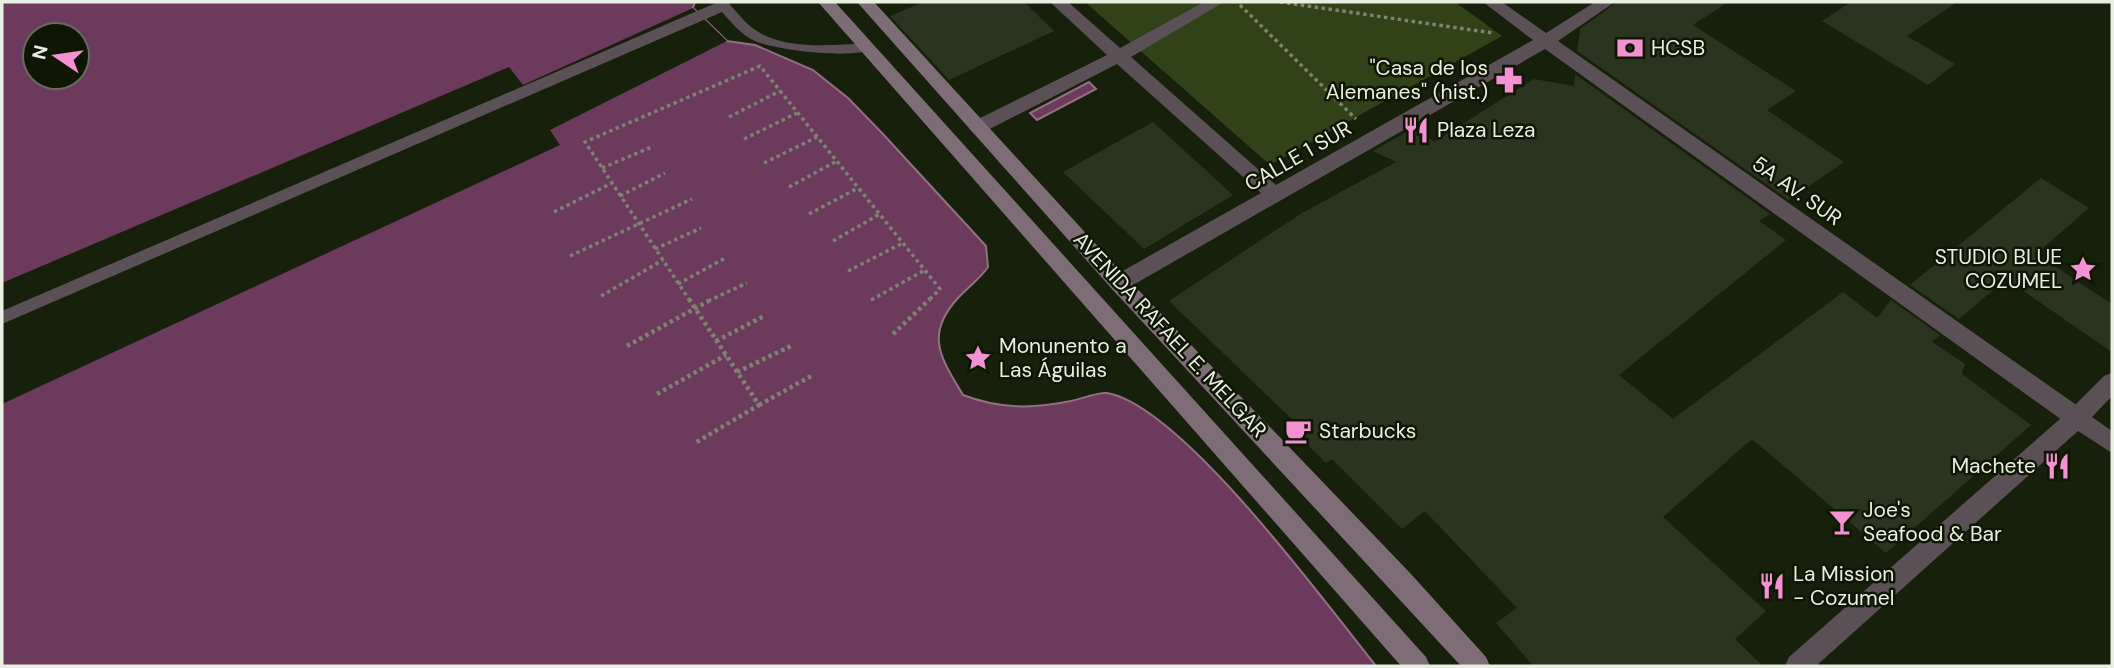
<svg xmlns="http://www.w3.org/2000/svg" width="2114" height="668" font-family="'DM Sans',sans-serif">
<rect width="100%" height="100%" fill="#17200b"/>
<!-- green -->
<path fill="#314118" d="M 1085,2 L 1455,2 L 1502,36 L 1270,165 Z"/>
<!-- water -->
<g fill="#6c3a5c" stroke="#927084" stroke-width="2" fill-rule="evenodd">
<path d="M 2,2 L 695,2 L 693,8 L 727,41 L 755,45 L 813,70 L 848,98 L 882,133 L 986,246 L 988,267 C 980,279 968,287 958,298 C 924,335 941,358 963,395 C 1000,409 1032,409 1071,401 C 1082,399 1097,392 1107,393 C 1182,406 1326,604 1376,666 L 2,666 ZM 35,35 L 77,35 L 77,77 L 35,77 Z"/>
<path d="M 1089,82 L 1096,89 L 1037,120 L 1030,113 Z"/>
</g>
<!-- pier -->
<path fill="#17200b" d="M 693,8 L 727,41 L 550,130 L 560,145 L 2,404 L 2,283 L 509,67 L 523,85 Z"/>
<!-- building -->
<g fill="#2b341e">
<path d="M 924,2 L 1024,2 L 1054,31 L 949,80 L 890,16 Z"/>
<path d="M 1617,2 L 1728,2 L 1693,25 L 1796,91 L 1767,110 L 1844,162 L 1789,200 L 1577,51 L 1580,29 Z"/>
<path d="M 1851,2 L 1957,2 L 1907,36 L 1955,64 L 1928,85 L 1822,21 Z"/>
<path d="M 1575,74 L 1770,214 L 1759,221 L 1786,240 L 1619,375 L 1673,419 L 1843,292 L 1877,318 L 1891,300 L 1940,335 L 1932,342 L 1965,364 L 1962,374 L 2031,425 L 1886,553 L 1752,439 L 1663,517 L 1766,611 L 1735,639 L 1763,666 L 1533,666 L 1496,623 L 1517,608 L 1425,511 L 1402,529 L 1332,459 L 1326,463 L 1296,433 L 1302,429 L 1169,301 L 1302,213 L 1396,162 L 1373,151 L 1415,127 L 1434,142 L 1534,79 L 1574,86 Z"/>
<path d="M 1153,122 L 1233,195 L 1144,249 L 1063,172 Z"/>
<path d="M 2041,178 L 2089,208 L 2036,254 L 2112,304 L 2112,352 L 2006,279 L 1959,319 L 1910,285 Z"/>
</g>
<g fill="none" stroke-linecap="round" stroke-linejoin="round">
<!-- path-far1 -->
<g stroke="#7c8372" stroke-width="3.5" stroke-dasharray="3.5 3.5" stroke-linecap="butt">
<path d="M 1280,2 L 1493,33"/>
<path d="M 1240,5 L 1356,119"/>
<path d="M 729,117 L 780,91"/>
<path d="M 744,139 L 797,113"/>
<path d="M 764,163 L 817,137"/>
<path d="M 602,168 L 654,146"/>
<path d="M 789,187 L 837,161"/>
<path d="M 620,196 L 665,173"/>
<path d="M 554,212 L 612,183"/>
<path d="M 809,214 L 858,188"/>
<path d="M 833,241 L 880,214"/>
<path d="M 655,249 L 701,228"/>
<path d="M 570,256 L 692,199"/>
<path d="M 848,271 L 903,243"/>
<path d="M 678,284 L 727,257"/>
<path d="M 601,296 L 663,260"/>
<path d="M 871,300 L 925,270"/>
<path d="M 690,301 L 585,142 L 760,66 L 940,289 L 928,301"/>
<path d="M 708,301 L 747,283"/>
</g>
<!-- path -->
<g stroke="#7c8372" stroke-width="4.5" stroke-dasharray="3.5 3.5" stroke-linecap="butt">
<path d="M 689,299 L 759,405 L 695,443"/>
<path d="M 893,334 L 930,299"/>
<path d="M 716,341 L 764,316"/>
<path d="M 627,346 L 712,299"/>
<path d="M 737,372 L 793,345"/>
<path d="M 657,394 L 726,355"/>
<path d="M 759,405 L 813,375"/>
</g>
<!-- service -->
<path fill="#5b5056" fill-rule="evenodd" d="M 718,2 L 730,2 L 730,5 C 738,13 745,23 754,29 C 784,51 833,45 868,43 L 875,47 C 860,61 774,50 755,41 C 741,35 732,23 722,12 L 2,324 L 2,311 Z"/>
<!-- pedestrian -->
<path fill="#5b5056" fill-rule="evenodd" d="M 1050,2 L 1068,2 L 1120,48 L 1204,2 L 1224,2 L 1131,57 L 1276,185 L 1533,40 L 1483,2 L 1502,2 L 1546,33 L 1595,2 L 1615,2 L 1558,41 L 2085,411 L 2088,418 L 2085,425 L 2077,428 L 2069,425 L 1545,49 L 1126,289 L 1112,289 L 1109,283 L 1112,277 L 1261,193 L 1117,64 L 984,132 L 972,132 L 969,127 L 972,122 L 1107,55 Z"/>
<!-- minor -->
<path fill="#5b5056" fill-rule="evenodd" d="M 2112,373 L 2112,396 L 2092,417 L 2112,431 L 2112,453 L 2078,431 L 1816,666 L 1785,666 L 1789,657 L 2069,411 L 2104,376 Z"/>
<!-- secondary -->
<g fill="#7e6d77" fill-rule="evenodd">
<path d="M 818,2 L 835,2 L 1426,657 L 1430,666 L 1401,666 Z"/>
<path d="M 857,2 L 874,2 L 1126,277 L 1411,574 L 1486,657 L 1490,666 L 1461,666 L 1112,289 Z"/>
</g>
</g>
<!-- icons -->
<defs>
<g id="bank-bare" transform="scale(2.1)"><path d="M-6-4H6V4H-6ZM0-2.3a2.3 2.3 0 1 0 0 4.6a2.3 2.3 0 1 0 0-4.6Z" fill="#f491d3" stroke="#0f1603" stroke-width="2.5" paint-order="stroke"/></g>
<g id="pharmacy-bare" transform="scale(2.1)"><path d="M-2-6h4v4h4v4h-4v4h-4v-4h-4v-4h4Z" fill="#f491d3" stroke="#0f1603" stroke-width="2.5" paint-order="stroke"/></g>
<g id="restaurant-bare" transform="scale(2.1)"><path d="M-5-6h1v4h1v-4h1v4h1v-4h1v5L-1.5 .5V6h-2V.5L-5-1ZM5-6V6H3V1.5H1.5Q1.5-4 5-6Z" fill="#f491d3" stroke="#0f1603" stroke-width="2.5" paint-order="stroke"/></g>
<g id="sight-bare" transform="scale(2.1)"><path d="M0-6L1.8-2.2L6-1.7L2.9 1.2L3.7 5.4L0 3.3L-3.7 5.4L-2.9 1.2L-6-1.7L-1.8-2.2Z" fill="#f491d3" stroke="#0f1603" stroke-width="2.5" paint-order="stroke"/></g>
<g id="cafe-bare" transform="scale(2.1)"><path d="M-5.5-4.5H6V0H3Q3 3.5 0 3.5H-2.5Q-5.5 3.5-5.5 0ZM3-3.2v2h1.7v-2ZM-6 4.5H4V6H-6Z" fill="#f491d3" stroke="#0f1603" stroke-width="2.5" paint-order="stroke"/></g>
<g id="bar-bare" transform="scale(2.1)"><path d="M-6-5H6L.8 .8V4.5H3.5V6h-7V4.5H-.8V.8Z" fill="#f491d3" stroke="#0f1603" stroke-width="2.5" paint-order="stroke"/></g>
</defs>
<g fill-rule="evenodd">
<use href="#bank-bare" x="1630" y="48"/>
<use href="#pharmacy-bare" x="1509" y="80"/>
<use href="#restaurant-bare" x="1416" y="130"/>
<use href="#sight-bare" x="2083" y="269"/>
<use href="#sight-bare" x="978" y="358"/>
<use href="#cafe-bare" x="1298" y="431"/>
<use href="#restaurant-bare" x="2057" y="466"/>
<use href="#bar-bare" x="1842" y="522"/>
<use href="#restaurant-bare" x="1772" y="586"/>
</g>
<g text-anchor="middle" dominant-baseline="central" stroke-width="5" stroke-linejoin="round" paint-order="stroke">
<!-- poi labels -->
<g font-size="21" fill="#e9efe1" stroke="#0f1603" text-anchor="start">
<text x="1651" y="48">HCSB</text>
<text x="1488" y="68" text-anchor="end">"Casa de los<tspan x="1488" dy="24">Alemanes" (hist.)</tspan></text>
<text x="1437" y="130">Plaza Leza</text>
<text x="2062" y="257" text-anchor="end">STUDIO BLUE<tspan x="2062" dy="24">COZUMEL</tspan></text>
<text x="999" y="346">Monunento a<tspan x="999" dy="24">Las Águilas</tspan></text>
<text x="1319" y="431">Starbucks</text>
<text x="2036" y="466" text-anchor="end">Machete</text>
<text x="1863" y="510">Joe's<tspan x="1863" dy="24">Seafood &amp; Bar</tspan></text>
<text x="1793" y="574">La Mission<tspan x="1793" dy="24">- Cozumel</tspan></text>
</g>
<!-- street labels -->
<g font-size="21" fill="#e9efe1" stroke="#0f1603">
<text transform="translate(1298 156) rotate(-30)">CALLE 1 SUR</text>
<text transform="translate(1797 191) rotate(35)">5A AV. SUR</text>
<text transform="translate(1170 335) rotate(47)">AVENIDA RAFAEL E. MELGAR</text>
</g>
</g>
<!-- border -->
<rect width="2114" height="668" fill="none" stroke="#e9efe1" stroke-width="7"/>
<!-- north arrow -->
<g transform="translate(56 56) rotate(283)"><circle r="33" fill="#0f1603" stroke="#666d5c" stroke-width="2"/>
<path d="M0-5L12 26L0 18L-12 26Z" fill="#f491d3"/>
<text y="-10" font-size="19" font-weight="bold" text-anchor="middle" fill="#e9efe1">N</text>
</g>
</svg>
